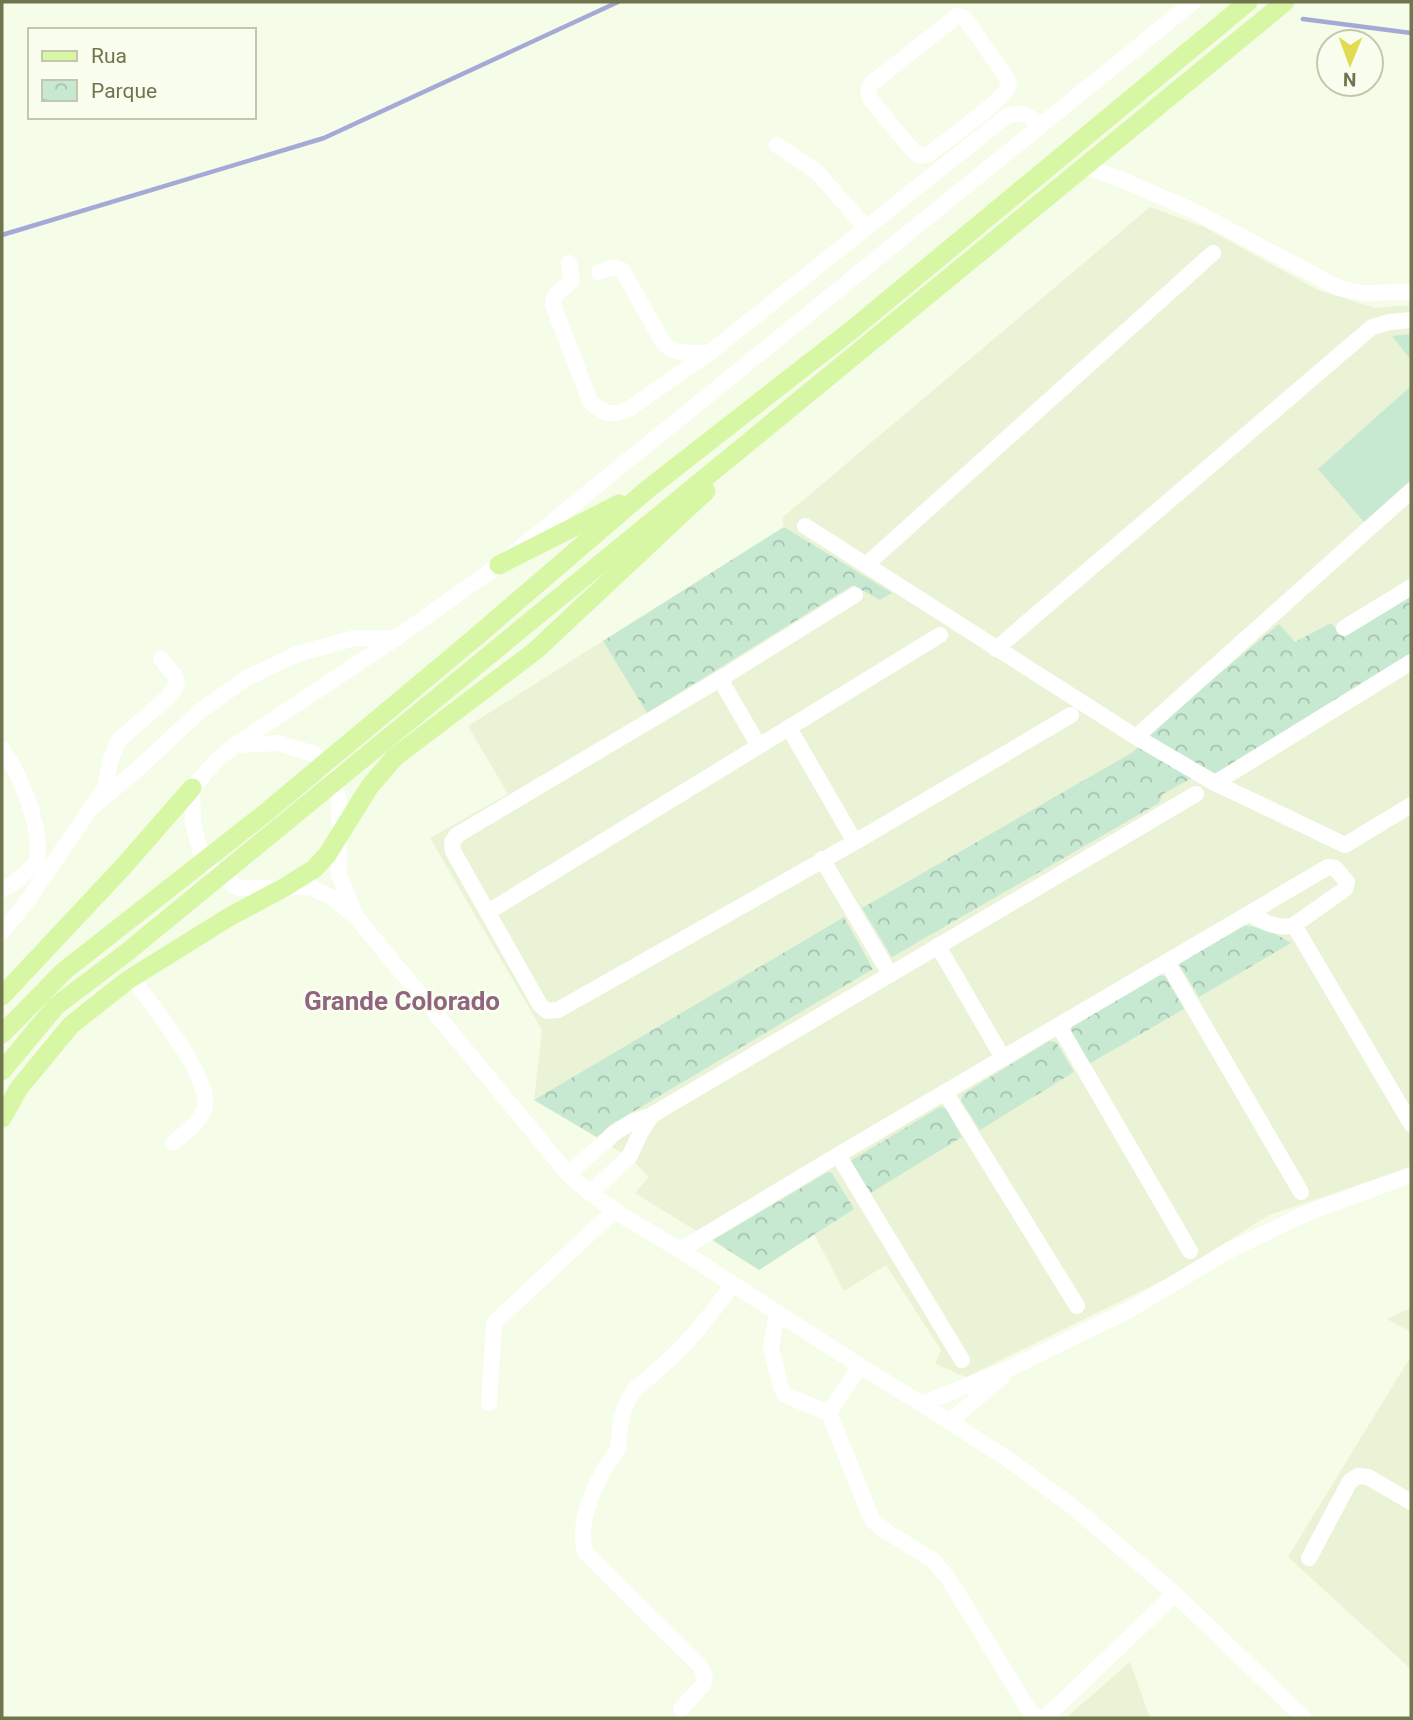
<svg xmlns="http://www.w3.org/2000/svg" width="1413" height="1720" font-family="Roboto,sans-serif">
<defs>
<pattern id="park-crowns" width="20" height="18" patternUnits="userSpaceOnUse" patternTransform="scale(1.75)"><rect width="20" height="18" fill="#c7e9d2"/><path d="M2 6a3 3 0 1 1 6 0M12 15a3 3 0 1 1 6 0" fill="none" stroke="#a6c1ad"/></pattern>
</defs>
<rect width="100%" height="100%" fill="#f5fce8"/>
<!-- residential -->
<g fill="#ebf3d7">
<path d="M 1150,207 L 1204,227 L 1318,290 L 1375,308 L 1411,305 L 1411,1167 L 1269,1215 L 1176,1274 L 966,1377 L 935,1364 L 941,1350 L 886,1265 L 844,1291 L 814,1234 L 759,1270 L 635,1193 L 649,1177 L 629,1157 L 534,1100 L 542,1030 L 430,838 L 508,794 L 468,726 L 784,527 L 782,518 Z"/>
<path d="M 1411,1308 L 1411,1332 L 1387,1319 Z"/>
<path d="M 1411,1356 L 1411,1669 L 1288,1557 Z"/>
<path d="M 1130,1662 L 1150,1718 L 1066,1718 Z"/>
</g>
<!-- green -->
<g fill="#c7e9d2">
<path d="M 1411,334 L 1411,360 L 1392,336 Z"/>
<path d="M 1411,386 L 1411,480 L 1364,522 L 1318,469 Z"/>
</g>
<!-- park -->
<g fill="url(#park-crowns)">
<path d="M 784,527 L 892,593 L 880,600 L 853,585 L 647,713 L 603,641 Z"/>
<path d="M 1411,594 L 1411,656 L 1217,775 L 1212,775 L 1147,734 L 1279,624 L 1295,642 L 1331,623 L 1341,635 Z"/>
<path d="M 1139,746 L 1192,778 L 1163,794 L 1159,803 L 892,957 L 862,908 L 1133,752 Z"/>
<path d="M 844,917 L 873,969 L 609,1126 L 597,1137 L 534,1100 Z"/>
<path d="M 1242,925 C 1261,927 1276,933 1291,943 L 1199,997 L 1179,964 Z"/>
<path d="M 1159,975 L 1165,976 L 1184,1009 L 1089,1064 L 1071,1033 L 1072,1026 Z"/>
<path d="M 1049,1041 L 1056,1042 L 1074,1072 L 980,1130 L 961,1101 L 963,1094 Z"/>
<path d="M 940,1107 L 946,1108 L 962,1137 L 869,1194 L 850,1161 Z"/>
<path d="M 828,1172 L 832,1173 L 854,1209 L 759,1270 L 713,1240 Z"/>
</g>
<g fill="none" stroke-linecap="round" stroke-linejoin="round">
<!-- stream -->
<g stroke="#a4a9d6" stroke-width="4.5">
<path d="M 1303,19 L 1411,33"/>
<path d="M 2,235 L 324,138 L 618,2"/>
</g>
<!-- minor -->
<g stroke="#fff" stroke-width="16">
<path d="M 1193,2 L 499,565 L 396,638 L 235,745 L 217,760 L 192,788 L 193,823 L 200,851 L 217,873 L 238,888 L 310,887 L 333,898 L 356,917 L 568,1174 L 590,1193 L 626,1218 L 680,1250 L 860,1366 L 922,1404 L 1006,1458 L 1072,1506 L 1175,1594 L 1304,1718"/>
<path d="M 957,16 L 962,17 L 966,20 L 1007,78 L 1009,86 C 1003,101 945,141 929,154 L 921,156 L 914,152 L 870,99 L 868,91 L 872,83 Z"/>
<path d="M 777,145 L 817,172 L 866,228"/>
<path d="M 1085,166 L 1127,182 L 1192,210 L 1339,288 L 1363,293 L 1411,292"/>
<path d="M 569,263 L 572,280 C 565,290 552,292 553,305 L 590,401 C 604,415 611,416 629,409 L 709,353 L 1008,115 C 1025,111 1028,116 1041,125"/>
<path d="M 599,272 L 614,267 L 622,270 L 664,344 C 677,355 693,353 709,353"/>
<path d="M 805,526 L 1136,737 L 1215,783 L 1345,845 L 1411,805"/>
<path d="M 866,565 L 1213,253"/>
<path d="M 855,595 L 720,679 L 457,835 L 452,842 L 453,851 L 540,1005 L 547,1011 L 558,1010 L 855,842 L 1071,715"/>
<path d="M 1344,628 L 1411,587"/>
<path d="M 996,649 L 1372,327 L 1390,322 L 1411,320"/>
<path d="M 720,679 L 759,746"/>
<path d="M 789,728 L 855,842"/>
<path d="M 1136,737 L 1411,491"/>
<path d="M 236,745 L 278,743 L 314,754 L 330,772 L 339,800 L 339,874 L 355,915"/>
<path d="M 2,749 C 19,772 37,817 38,847 C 38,852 37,858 36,863 L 17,881 L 2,890"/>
<path d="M 1215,783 L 1411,662"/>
<path d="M 91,808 L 140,767 L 199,712 L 245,679 L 297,654 L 355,638 L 396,638"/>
<path d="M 822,859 L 890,974"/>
<path d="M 488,912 L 940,635"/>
<path d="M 1294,925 L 1411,1124"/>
<path d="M 2,932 L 25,904 L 105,788 L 110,762 L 118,741 L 168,697 L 175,688 L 177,682 L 175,676 L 161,659"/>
<path d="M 938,946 L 1003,1058"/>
<path d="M 1167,962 L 1301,1192"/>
<path d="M 132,978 C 151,1005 209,1073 205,1106 C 203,1121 183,1134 173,1143"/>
<path d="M 1059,1026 L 1190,1251"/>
<path d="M 945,1092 L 1077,1306"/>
<path d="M 838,1155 L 962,1360"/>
<path d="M 568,1174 L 617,1131 L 634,1121 L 652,1115 L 1196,794"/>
<path d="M 590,1193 L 629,1157 L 642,1130 L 652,1115"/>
<path d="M 680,1250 L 838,1155 L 1328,867 L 1335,868 L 1347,882 L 1345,889 L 1294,925 C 1280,930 1262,922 1250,914"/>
<path d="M 777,1313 L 771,1348 L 781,1387 L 785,1395 L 829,1413 L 872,1520 L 887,1532 L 933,1560 L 950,1581 L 1030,1712 L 1039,1718 L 1048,1715 L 1175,1594"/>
<path d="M 489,1403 L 494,1323 L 615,1210"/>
<path d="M 922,1404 L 1013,1367 L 1129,1310 L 1230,1250 L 1307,1213 L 1411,1175"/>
<path d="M 829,1413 L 860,1366"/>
<path d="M 949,1422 L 1003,1376"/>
<path d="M 1309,1558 L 1350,1481 L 1358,1476 L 1368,1477 L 1411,1502"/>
<path d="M 681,1709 L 703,1685 L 705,1679 L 701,1667 L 585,1552 C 577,1524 592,1492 605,1468 C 609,1462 615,1456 617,1450 C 620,1443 619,1435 620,1428 C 621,1413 627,1400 636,1388 C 677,1356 703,1326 733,1284"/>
</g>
<!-- major -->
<g stroke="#d8f7a4" stroke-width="19">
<path d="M 499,565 L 619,504"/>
<path d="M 2,996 L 123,867 L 192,788"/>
<path d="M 2,1034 L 64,971 L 264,814 L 470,642 L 648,489 L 853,329 L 1248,2"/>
<path d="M 2,1071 L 56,1006 L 126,953 L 1285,2"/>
<path d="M 2,1118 L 19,1088 L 71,1025 L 128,980 L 229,917 L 285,887 L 314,869 L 327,855 L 370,786 L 395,757 L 535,651 L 706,491"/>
</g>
</g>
<g text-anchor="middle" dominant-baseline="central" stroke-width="6" stroke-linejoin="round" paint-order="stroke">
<!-- district labels -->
<g font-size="26" font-weight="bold" fill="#91657f" stroke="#f9feef">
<text x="402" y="1001">Grande Colorado</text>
</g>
</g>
<!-- border -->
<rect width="1413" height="1720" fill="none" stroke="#71754d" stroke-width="7"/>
<!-- legend -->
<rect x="28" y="28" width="228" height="91" fill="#f9feef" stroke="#c3c7ae" stroke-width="2"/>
<rect x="42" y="51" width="35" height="10" fill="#d8f7a4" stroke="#c3c7ae" stroke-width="2"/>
<text x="91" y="63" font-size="21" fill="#71754d">Rua</text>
<rect x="42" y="80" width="35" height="21" fill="url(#park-crowns)" stroke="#c3c7ae" stroke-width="2"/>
<text x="91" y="98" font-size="21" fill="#71754d">Parque</text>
<!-- north arrow -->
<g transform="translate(1350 63) rotate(181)"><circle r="33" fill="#f9feef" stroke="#c3c7ae" stroke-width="2"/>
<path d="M0-5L12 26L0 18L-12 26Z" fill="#e0db53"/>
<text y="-10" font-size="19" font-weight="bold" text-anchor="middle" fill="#71754d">N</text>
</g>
</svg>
